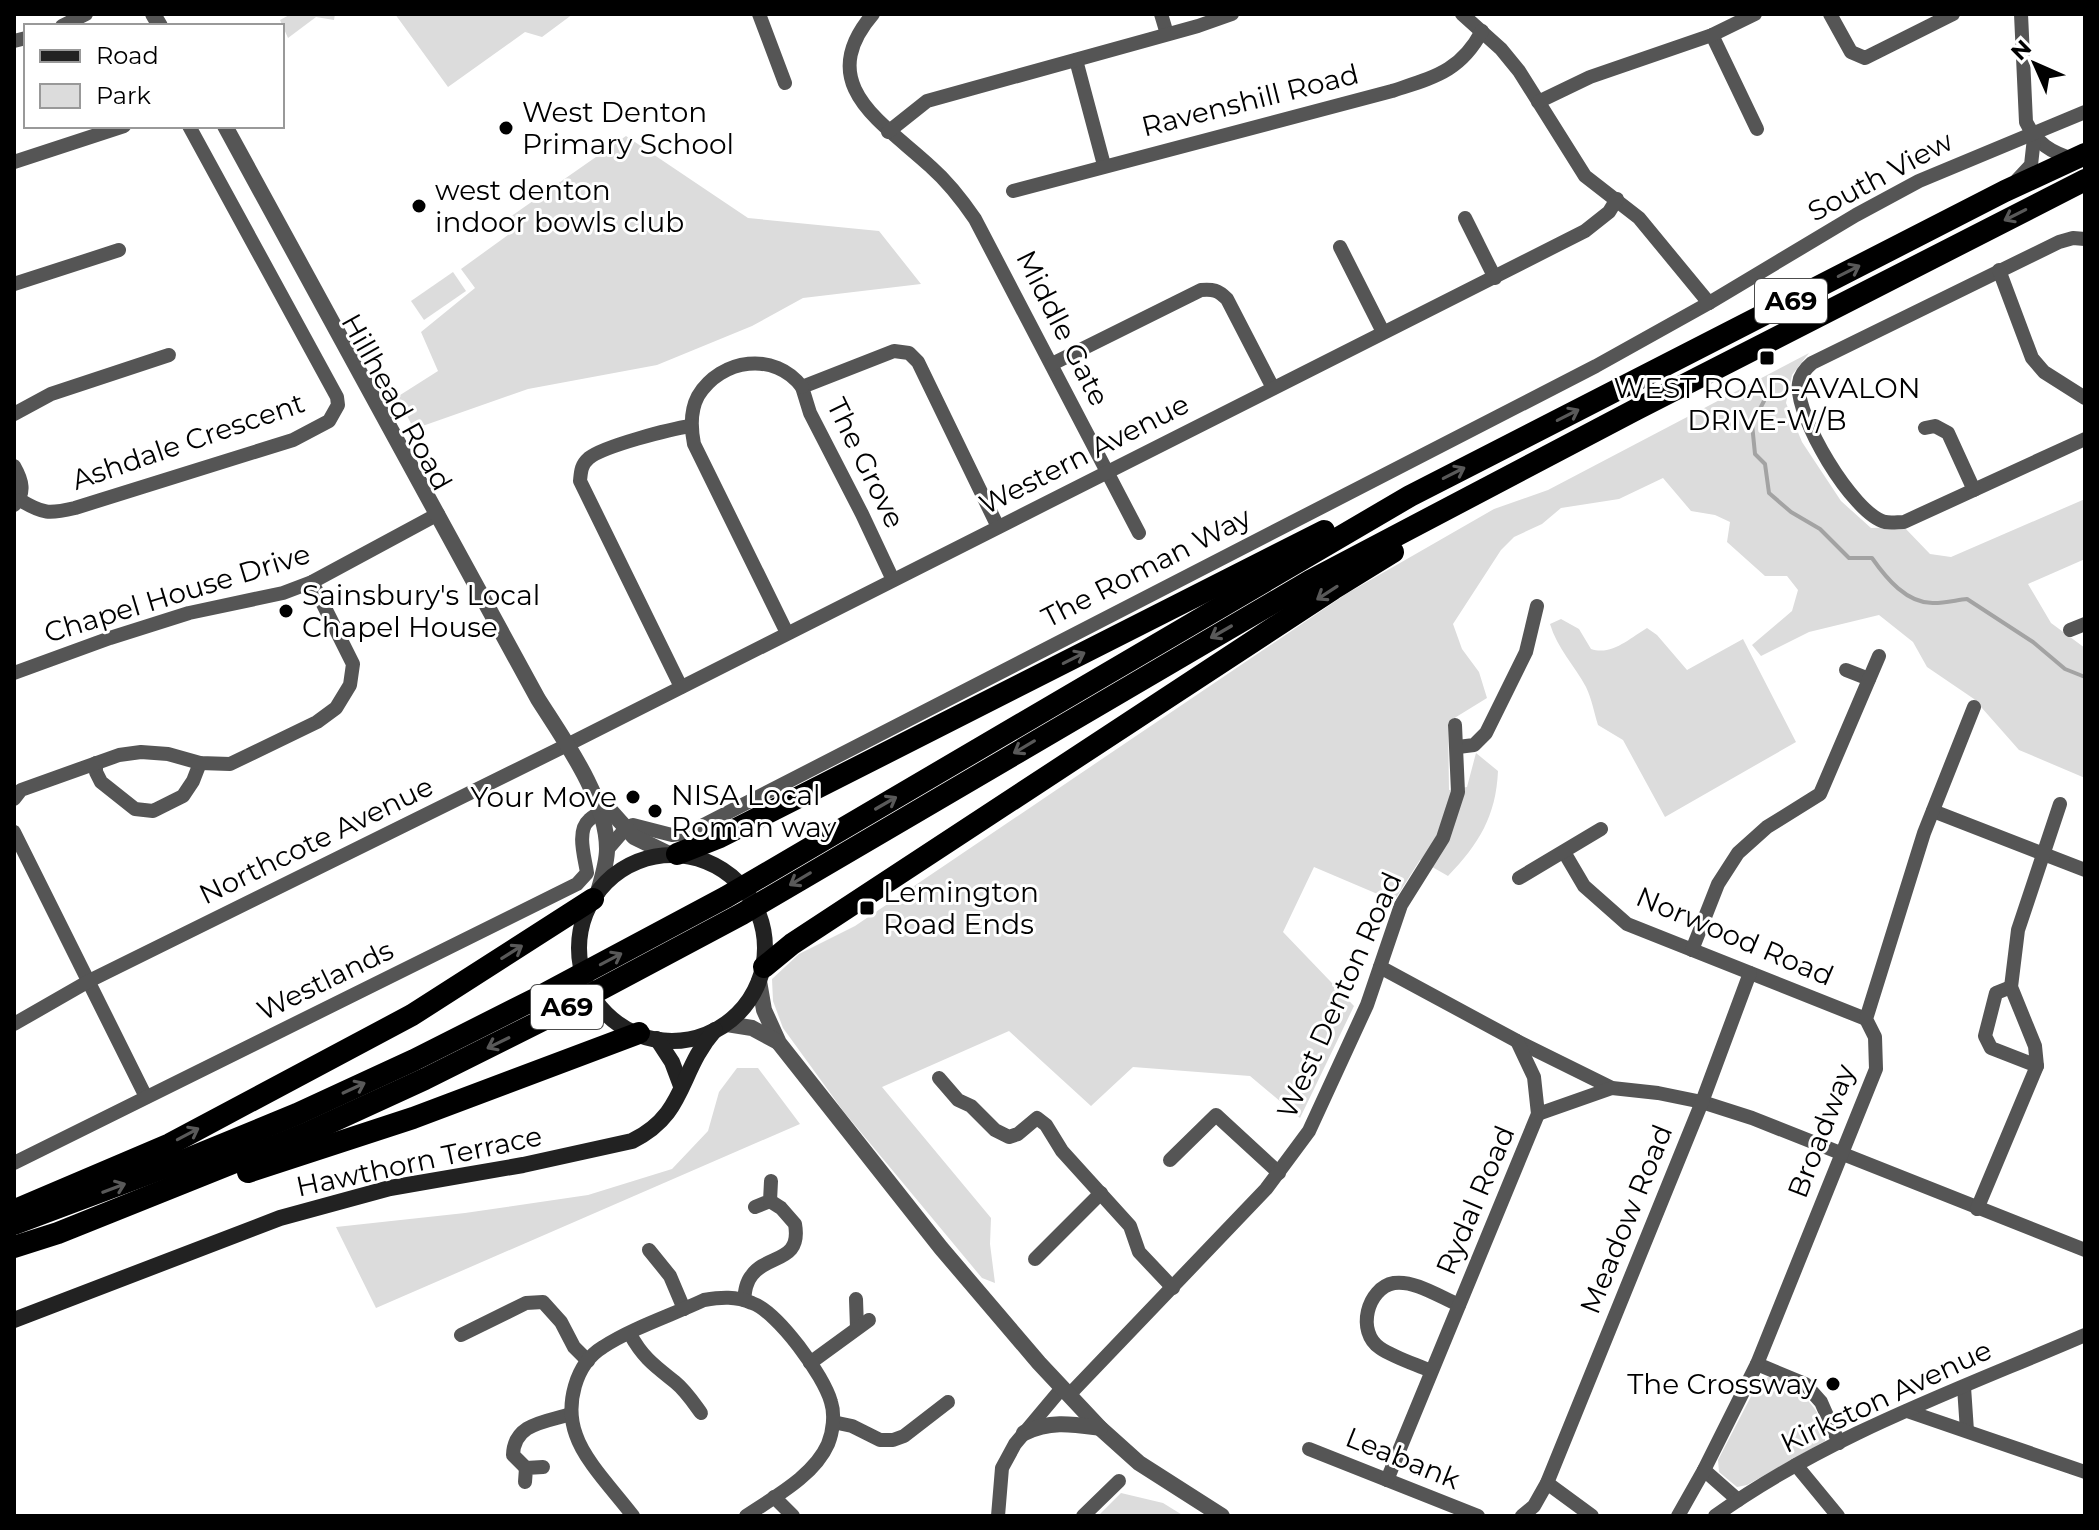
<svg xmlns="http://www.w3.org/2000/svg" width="2099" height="1530" font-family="Montserrat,sans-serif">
<rect width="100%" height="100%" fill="#fff"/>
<!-- green -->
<g fill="#dcdcdc">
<path d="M 291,14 L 335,14 L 334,20 L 316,17 L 288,38 L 280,20 Z"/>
<path d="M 395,14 L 573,14 L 542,37 L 525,32 L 448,87 Z"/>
<path d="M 626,136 L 748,218 L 879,231 L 921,284 L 803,298 L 752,326 L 657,365 L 528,389 L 414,429 L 397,397 L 438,371 L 421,332 L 475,288 L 461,269 L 508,235 L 510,217 Z"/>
<path d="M 453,272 L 466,291 L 424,320 L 411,301 Z"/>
<path d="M 1809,353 L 1792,375 L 1786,403 L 1802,442 L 1841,501 L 1871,528 L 1904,527 L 1930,554 L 1951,557 L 2085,499 L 2085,559 L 2028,584 L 2051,623 L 2085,648 L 2085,778 L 2019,750 L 1974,699 L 1927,667 L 1913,642 L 1879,615 L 1809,632 L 1761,656 L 1752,645 L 1792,611 L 1798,590 L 1787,576 L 1765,576 L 1727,542 L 1730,522 L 1715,515 L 1691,511 L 1663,478 L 1619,499 L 1561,508 L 1542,524 L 1514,537 L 1501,550 L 1453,624 L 1462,649 L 1479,672 L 1487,698 L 1448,722 L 1449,790 L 1467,787 L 1476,753 L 1498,771 C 1496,816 1479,844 1448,876 L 1420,860 L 1394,901 L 1314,867 L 1283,932 L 1354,1006 L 1300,1118 L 1250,1076 L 1133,1067 L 1091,1106 L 1009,1031 L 882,1087 L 991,1218 L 990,1244 L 995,1283 L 982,1278 L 844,1112 L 783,1028 L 773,1001 L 772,979 L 799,954 L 855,926 L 1346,594 L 1494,509 L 1548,490 Z"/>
<path d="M 1561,619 L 1579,629 L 1591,649 C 1612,656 1630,638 1647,628 L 1657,635 L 1687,670 L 1743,639 L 1796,742 L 1665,817 L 1623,740 L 1598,725 C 1594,712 1592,700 1586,687 C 1575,666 1557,648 1550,624 Z"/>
<path d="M 737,1068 L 758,1068 L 800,1124 L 376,1308 L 336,1227 L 465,1213 L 588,1195 L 672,1169 L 708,1131 L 719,1092 Z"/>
<path d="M 1771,1376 C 1798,1388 1825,1409 1825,1441 L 1747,1485 L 1737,1487 L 1719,1472 L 1718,1460 L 1759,1381 Z"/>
<path d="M 1121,1493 L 1163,1503 L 1184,1516 L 1098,1516 Z"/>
</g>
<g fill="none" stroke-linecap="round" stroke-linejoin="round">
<!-- stream -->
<path stroke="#a3a3a3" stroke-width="4" d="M 1764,401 L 1752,424 L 1755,454 L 1765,464 L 1769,493 L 1791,512 L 1820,529 L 1849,558 L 1872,558 C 1886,578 1907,604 1934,603 C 1945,603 1957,600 1967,599 L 2033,642 L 2065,669 L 2085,677"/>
<!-- minor -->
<g stroke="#555" stroke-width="14">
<path d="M 759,14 L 785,83"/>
<path d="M 873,14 C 812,85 884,123 931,167 C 948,182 962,200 975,219 L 1139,533"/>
<path d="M 1161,14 L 1167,34"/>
<path d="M 1462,14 L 1501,49 L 1519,71 L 1585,176 L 1639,218 L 1709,303"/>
<path d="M 1830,14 L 1851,52 L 1865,58 L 1953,14"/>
<path d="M 2021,14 L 2026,122 C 2037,144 2051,152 2073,159"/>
<path d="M 62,26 L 86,14"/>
<path d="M 1712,35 L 1757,129"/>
<path d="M 14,41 L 26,38"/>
<path d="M 1076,60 L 1104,165"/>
<path d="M 1538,102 L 1590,77 L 1712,35 L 1755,14"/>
<path d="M 888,132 L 927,101 L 1198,26 L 1232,14"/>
<path d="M 14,162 L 124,126"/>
<path d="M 2017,180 L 2031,165 L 2034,138"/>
<path d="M 1013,191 L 1392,91 C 1434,77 1460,72 1482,31"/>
<path d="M 1465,218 L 1495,278"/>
<path d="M 2085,239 L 2073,238 L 2059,242 L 1812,363 C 1806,368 1800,375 1799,383 C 1794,415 1853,514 1885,522 C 1891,523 1898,522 1904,522 L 2085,439"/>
<path d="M 1340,247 L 1383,332"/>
<path d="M 1999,270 L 2032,358 L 2044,372 L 2085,398"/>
<path d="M 14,284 L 119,250"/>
<path d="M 1052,364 L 1201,290 C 1213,289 1218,290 1227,299 L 1273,388"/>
<path d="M 14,414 L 51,394 L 169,355"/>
<path d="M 1925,428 L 1935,426 L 1948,433 L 1974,490"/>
<path d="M 14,466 C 22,480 26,493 14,505"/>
<path d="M 20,500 C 43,514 49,514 75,508 L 293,440 L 329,421 L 338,405 L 337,397 L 189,126"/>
<path d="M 893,580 L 862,514 L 810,413 L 802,387 L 894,351 L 909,353 L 918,362 L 998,527"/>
<path d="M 2070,630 L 2085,624"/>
<path d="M 787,633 L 694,444 C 691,429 690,411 698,396 C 721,358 775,351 802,387"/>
<path d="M 1846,670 L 1869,679"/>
<path d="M 14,673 L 110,638 L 189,613 L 283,593 L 312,582 L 438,514"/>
<path d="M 681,687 L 580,481 C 581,471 581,465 589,458 C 604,446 670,429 691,426"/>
<path d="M 1458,747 L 1474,745 L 1486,733 L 1526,652 L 1537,606"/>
<path d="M 96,763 L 96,772 L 101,782 L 135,809 L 153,811 L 183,796 L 193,781 L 200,763"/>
<path d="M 14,799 L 21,790 L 119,755 L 141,752 L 168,754 L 200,763 L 230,764 L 317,722 L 336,708 L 350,685 L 353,664 L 312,582"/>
<path d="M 1933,811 L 2085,870"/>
<path d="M 14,832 L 146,1097"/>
<path d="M 607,850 L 626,828 L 633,825 L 672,835 L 688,833 L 1596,366 L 1709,303 L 1856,215 L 1919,181 L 2085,112"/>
<path d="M 1564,852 L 1584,886 L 1627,924 L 1866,1019"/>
<path d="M 1519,878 L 1601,829"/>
<path d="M 1692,950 L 1718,884 L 1738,853 L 1767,827 L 1820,794 L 1879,656"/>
<path d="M 1380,967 L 1517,1041 L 1612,1088 L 1658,1093 L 1702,1102 L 1752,1118 L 2085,1250"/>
<path d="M 2011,987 L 1996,993 L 1985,1036 L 1991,1048 L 2037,1066"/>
<path d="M 14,1024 L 89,981 L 567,745 L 1585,231 L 1609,212 L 1617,199"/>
<path d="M 939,1078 L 958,1100 L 971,1106 L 995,1130 L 1009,1137 L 1018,1134 L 1037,1118 L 1046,1125 L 1062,1151 L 1130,1226 L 1139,1252 L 1173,1288"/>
<path d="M 1538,1114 L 1612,1088"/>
<path d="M 1170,1160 L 1216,1115 L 1279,1173"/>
<path d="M 14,1163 L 577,884 L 587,873 C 585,858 576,831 589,820 C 594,815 601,812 607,809"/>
<path d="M 755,1207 L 770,1201 L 771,1181"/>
<path d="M 1977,1209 L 2037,1066 L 2035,1046 L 2011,987 L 2018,930 L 2060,804"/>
<path d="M 649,1250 L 670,1276 L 684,1309"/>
<path d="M 1035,1259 L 1101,1193"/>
<path d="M 856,1299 L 857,1328"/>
<path d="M 744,1300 C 745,1291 746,1282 752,1275 C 767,1254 802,1263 795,1224 L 781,1208 L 770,1201"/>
<path d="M 630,1334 C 643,1358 655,1366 675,1382 C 686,1391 693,1402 701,1413"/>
<path d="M 461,1335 L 526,1303 L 543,1302 L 561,1322 L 574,1347 L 588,1361"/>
<path d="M 810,1363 L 869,1320"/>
<path d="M 1757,1364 L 1805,1384 L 1821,1402 L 1839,1443"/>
<path d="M 1431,1371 C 1415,1364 1395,1358 1380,1348 C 1356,1332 1367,1288 1394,1283 C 1415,1280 1440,1297 1459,1305"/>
<path d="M 1964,1387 L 1967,1431"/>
<path d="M 1069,1395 L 1266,1189 L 1309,1131 L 1367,1005 L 1401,905 L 1443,838 L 1458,792 L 1455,725"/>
<path d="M 1907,1411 L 2085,1472"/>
<path d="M 833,1422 L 852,1426 L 880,1440 L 893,1440 L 904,1436 L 948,1402"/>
<path d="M 1309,1449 L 1478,1516"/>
<path d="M 1796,1465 L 1838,1516"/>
<path d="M 526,1468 L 513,1455 C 514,1423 546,1422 571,1414"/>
<path d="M 1704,1470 L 1738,1500"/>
<path d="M 1387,1480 L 1538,1114 L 1534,1077 L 1517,1041"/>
<path d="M 525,1482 L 526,1468 L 543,1467"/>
<path d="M 1547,1483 L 1592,1516"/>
<path d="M 774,1497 L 793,1516"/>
<path d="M 633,1516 C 616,1493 585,1462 576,1435 C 565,1405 575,1364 603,1347 C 632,1328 672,1315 704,1300 C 721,1297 736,1296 752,1303 C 778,1312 824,1376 831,1402 C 835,1414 833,1432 828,1444 C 814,1476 774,1497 746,1516"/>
<path d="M 998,1516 L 1002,1468 L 1015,1444 L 1062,1388"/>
<path d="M 1083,1516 L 1119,1481"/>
<path d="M 1522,1516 L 1534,1506 L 1547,1483 L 1702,1102 L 1750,973"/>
<path d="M 1678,1516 L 1704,1470 L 1757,1364 L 1876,1069 L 1875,1037 L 1866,1019 L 1924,833 L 1974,707"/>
<path d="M 1715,1516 C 1826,1436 1960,1389 2085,1335"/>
</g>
<!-- tertiary -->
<g stroke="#555" stroke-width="16">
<path d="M 153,14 L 160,26"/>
<path d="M 225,126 L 538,699 C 564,740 607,799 607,849 C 607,863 602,878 598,892"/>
<path d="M 600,799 L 634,837 L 669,854"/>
<path d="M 759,981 L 764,1010 L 779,1043 L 941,1248 L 1039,1363 L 1100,1428 L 1139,1463 L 1222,1516"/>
<path d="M 727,1024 L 752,1028 L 778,1042"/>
<path d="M 1024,1433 C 1050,1420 1072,1424 1100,1428"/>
</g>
<!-- secondary -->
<g stroke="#222" stroke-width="16">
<circle cx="672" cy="948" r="93"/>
<path d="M 657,1039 L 672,1062 L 681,1086"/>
<path d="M 14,1320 L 280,1218 L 390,1188 L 523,1165 L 632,1141 C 687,1114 678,1072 715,1030"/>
</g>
<!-- trunk -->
<g stroke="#000" stroke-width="22">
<path d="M 677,854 L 720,837 L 1324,531"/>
<path d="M 764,967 L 792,944 L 1333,589 L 1393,552"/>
<path d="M 248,1172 L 413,1118 L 639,1033"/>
<path d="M 15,1210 L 170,1144 L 412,1015 L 593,899"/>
<path d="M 14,1224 L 190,1158 L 297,1114 L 414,1060 L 535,999 L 726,897 L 1410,496 L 2005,191 L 2085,154"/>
<path d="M 14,1247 L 58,1233 L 305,1134 L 425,1079 L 545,1019 L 742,914 L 1310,581 L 1635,410 L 2085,180"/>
</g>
</g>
<!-- one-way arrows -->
<defs><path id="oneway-shaft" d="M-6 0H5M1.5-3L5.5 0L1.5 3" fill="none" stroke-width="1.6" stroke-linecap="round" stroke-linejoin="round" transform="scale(2)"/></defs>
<g stroke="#595959">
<use href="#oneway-shaft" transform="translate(2015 215) rotate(153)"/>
<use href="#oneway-shaft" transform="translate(1849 271) rotate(-27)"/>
<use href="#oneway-shaft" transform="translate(1568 415) rotate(-27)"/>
<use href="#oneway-shaft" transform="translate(1454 473) rotate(-27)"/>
<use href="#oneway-shaft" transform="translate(1327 593) rotate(147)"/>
<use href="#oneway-shaft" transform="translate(1221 632) rotate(150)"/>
<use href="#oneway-shaft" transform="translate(1074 658) rotate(-27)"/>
<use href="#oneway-shaft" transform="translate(1024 747) rotate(149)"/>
<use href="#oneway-shaft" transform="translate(886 803) rotate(-30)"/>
<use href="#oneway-shaft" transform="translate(800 879) rotate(149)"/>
<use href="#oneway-shaft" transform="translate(512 952) rotate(-32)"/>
<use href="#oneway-shaft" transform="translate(611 959) rotate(-28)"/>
<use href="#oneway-shaft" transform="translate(498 1043) rotate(154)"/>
<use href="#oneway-shaft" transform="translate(354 1088) rotate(-25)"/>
<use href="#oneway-shaft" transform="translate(188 1134) rotate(-28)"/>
<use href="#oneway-shaft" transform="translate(114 1188) rotate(-21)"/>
</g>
<!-- markers -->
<g fill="#000" stroke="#fff" stroke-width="3">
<circle cx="506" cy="128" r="8"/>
<circle cx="419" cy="206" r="8"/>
<rect x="1759" y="350" width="16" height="16" rx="4"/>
<circle cx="286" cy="611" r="8"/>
<circle cx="633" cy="797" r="8"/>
<circle cx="655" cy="811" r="8"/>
<rect x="859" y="900" width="16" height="16" rx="4"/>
<circle cx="1833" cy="1384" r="8"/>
</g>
<g text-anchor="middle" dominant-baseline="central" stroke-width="6" stroke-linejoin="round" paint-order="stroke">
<!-- shield labels -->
<g fill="#fff" stroke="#4c4c4c" stroke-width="2">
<rect x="1755" y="279" width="72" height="44" rx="6"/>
<rect x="531" y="985" width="72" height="44" rx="6"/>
</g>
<g font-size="26" font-weight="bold" fill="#000">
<text x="1791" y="301">A69</text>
<text x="567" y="1007">A69</text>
</g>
<!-- street labels -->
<g font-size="28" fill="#000" stroke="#fff">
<text transform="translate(1250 100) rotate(-14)">Ravenshill Road</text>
<text transform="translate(1880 176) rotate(-28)">South View</text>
<text transform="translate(1063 328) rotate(63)">Middle Gate</text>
<text transform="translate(397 402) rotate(61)">Hillhead Road</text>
<text transform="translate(188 441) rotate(-19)">Ashdale Crescent</text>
<text transform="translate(1084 454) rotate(-27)">Western Avenue</text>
<text transform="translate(866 463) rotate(64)">The Grove</text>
<text transform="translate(1146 567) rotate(-27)">The Roman Way</text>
<text transform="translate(177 593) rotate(-17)">Chapel House Drive</text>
<text transform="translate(316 840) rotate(-26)">Northcote Avenue</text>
<text transform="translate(1735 936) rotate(23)">Norwood Road</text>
<text transform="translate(325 980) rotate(-26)">Westlands</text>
<text transform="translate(1339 995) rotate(-66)">West Denton Road</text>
<text transform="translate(1821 1131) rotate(-69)">Broadway</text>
<text transform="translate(419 1161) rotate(-12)">Hawthorn Terrace</text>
<text transform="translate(1475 1200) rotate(-67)">Rydal Road</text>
<text transform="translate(1626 1219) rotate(-68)">Meadow Road</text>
<text transform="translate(1886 1396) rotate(-25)">Kirkston Avenue</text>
<text transform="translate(1403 1458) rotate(22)">Leabank</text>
</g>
<!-- poi labels -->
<g font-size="28" fill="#000" stroke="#fff" text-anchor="start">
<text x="522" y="112">West Denton<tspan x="522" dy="32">Primary School</tspan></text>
<text x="435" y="190">west denton<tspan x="435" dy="32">indoor bowls club</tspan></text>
<text x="1767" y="388" text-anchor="middle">WEST ROAD-AVALON<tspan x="1767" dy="32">DRIVE-W/B</tspan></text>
<text x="302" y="595">Sainsbury's Local<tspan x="302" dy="32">Chapel House</tspan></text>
<text x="671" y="795">NISA Local<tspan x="671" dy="32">Roman way</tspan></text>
<text x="617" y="797" text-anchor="end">Your Move</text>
<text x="883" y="892">Lemington<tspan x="883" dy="32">Road Ends</tspan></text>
<text x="1817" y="1384" text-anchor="end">The Crossway</text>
</g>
</g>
<!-- border -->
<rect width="2099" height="1530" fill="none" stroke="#000000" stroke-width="32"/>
<!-- legend -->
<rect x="24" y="24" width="260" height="104" fill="#ffffff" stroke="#999999" stroke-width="2"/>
<rect x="40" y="50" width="40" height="12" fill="#222222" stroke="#999999" stroke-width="2"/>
<text x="96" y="64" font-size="24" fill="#000000">Road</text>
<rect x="40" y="84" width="40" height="24" fill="#dcdcdc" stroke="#999999" stroke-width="2"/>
<text x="96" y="104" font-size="24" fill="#000000">Park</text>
<!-- north arrow -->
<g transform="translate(2035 64) rotate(315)" stroke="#ffffff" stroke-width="6" paint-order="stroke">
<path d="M0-6L14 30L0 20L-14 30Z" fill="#000000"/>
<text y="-12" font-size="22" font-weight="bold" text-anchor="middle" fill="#000000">N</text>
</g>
</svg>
